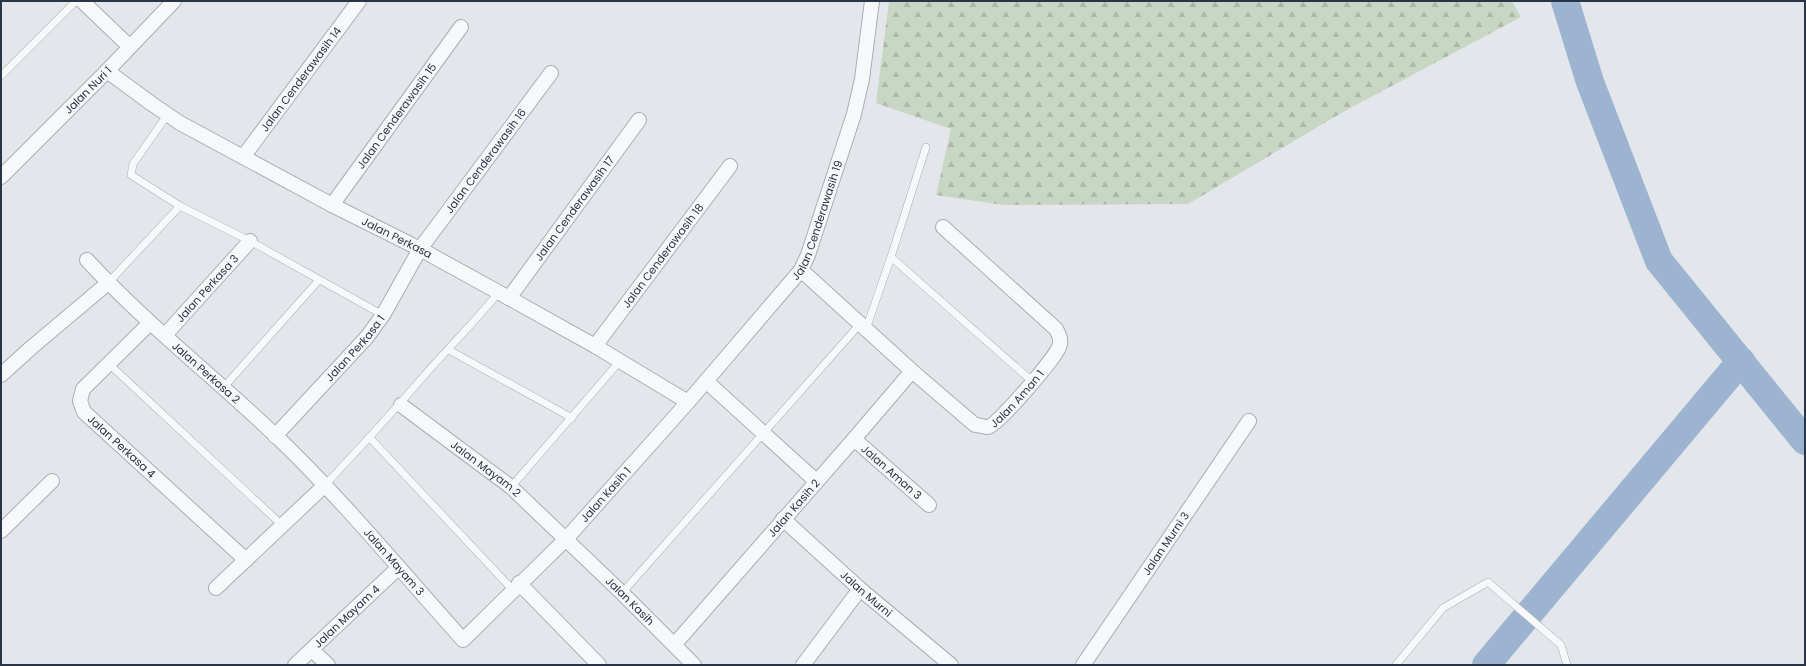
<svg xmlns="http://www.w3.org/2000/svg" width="1806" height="666" font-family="Poppins,sans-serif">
<defs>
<pattern id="forest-firs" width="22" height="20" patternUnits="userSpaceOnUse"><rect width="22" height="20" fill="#c8d7c4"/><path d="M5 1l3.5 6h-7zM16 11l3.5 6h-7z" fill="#acb9aa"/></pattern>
</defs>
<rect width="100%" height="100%" fill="#e3e7ec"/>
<!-- forest -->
<path fill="url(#forest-firs)" d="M 889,1 L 1512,1 L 1521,17 L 1343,112 L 1188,204 L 1003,205 L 936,195 L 951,129 L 876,103 Z"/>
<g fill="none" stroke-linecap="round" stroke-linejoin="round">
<!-- river -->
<g stroke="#9cb4cf" stroke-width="28">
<path d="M 1565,1 L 1590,82 L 1659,261 L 1805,441"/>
<path d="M 1486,665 L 1741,361"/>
</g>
<!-- service casing -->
<g stroke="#a7aeb7" stroke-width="8">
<g id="service">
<path d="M 1,76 L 76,1"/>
<path d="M 168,114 L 133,164 L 131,175 L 180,206 L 250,241 L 383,315"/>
<path d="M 891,257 L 926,147"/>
<path d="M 108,283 L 180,206"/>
<path d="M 866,329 L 891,257 L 1033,382"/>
<path d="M 449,350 L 572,418"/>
<path d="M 108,363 L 283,526"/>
<path d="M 223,388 L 319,280"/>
<path d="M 370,438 L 513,590"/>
<path d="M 324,486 C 358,450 391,414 423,377 C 448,348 475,322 499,292"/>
<path d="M 511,487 L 620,361"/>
<path d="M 622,593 L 860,324"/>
<path d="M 1396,665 L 1443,608 L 1488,582 L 1561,645 L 1567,665"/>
</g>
</g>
<!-- minor casing -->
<g stroke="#a7aeb7" stroke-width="16">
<g id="minor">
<path d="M 82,1 L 130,47"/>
<path id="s1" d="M 107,71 L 152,104 L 180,123 L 332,205 L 420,249 L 509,298 L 595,346 L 688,402"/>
<path id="s2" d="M 243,157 L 359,1"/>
<path id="s3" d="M 1,177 L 107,71 L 174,1"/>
<path id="s4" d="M 332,205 L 461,27"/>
<path id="s5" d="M 87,260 C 145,323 213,376 275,435 C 342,499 401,571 463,640 L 566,539 L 688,402 L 801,270 L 808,255 L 854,114 L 862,79 L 872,1"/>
<path id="s6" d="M 801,270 L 912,371 L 975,425 C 979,425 984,427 988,427 C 998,425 1055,358 1059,347 C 1062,340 1059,335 1056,329 L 943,227"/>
<path id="s7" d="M 509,298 L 639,120"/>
<path id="s8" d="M 150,323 L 83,389 L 80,401 L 84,412 L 246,560"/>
<path id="s9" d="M 165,335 L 250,241"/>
<path id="s10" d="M 595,346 L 730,166"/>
<path d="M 1,375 L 32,347 L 108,283"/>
<path d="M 706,381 L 816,481"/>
<path id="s11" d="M 401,405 L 511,487 L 622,593 L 694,665"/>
<path id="s12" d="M 275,436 L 367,337 L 383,315 L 420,249 L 551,73"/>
<path id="s13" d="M 854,439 L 929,505"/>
<path id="s14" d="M 783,519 L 860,589 L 951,665"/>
<path d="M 1,531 L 52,481"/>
<path d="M 519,583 L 599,665"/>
<path d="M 216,588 L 324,486"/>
<path id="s15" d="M 674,645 L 854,439 L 912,371"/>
<path d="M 312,650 L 328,665"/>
<path id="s16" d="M 295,665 L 398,568"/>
<path d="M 803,665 L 860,589"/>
<path id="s17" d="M 1083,665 L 1249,421"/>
</g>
</g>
<!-- service -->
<use href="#service" stroke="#f7f8fa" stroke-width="7"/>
<!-- minor -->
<use href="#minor" stroke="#f7f8fa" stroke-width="14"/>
</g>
<g text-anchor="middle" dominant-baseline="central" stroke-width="3" stroke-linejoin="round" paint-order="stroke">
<!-- street labels -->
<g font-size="11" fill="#293446" stroke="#f3f6f9">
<text stroke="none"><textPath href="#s2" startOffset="97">Jalan Cenderawasih 14</textPath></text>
<text stroke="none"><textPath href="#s3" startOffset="123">Jalan Nuri 1</textPath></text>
<text stroke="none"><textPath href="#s4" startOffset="110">Jalan Cenderawasih 15</textPath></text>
<text stroke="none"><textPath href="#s12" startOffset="348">Jalan Cenderawasih 16</textPath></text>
<text stroke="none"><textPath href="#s7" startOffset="111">Jalan Cenderawasih 17</textPath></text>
<text stroke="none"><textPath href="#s5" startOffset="1089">Jalan Cenderawasih 19</textPath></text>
<text stroke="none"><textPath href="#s1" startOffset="335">Jalan Perkasa</textPath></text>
<text stroke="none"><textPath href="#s10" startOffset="113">Jalan Cenderawasih 18</textPath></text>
<text stroke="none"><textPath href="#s9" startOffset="63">Jalan Perkasa 3</textPath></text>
<text stroke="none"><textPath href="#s12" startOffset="119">Jalan Perkasa 1</textPath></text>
<text stroke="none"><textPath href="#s5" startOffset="164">Jalan Perkasa 2</textPath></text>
<text stroke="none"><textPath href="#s6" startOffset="287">Jalan Aman 1</textPath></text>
<text stroke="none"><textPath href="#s8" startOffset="169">Jalan Perkasa 4</textPath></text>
<text stroke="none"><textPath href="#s11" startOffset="106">Jalan Mayam 2</textPath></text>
<text stroke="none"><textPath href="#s13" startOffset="50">Jalan Aman 3</textPath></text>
<text stroke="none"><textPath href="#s5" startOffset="739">Jalan Kasih 1</textPath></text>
<text stroke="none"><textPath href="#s15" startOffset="182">Jalan Kasih 2</textPath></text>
<text stroke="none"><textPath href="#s17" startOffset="147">Jalan Murni 3</textPath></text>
<text stroke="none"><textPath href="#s5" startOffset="431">Jalan Mayam 3</textPath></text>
<text stroke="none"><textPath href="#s14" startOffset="112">Jalan Murni</textPath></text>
<text stroke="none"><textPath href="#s11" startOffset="302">Jalan Kasih</textPath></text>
<text stroke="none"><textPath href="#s16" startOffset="71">Jalan Mayam 4</textPath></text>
</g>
</g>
<!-- border -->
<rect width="1806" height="666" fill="none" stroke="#293446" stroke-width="4"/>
</svg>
